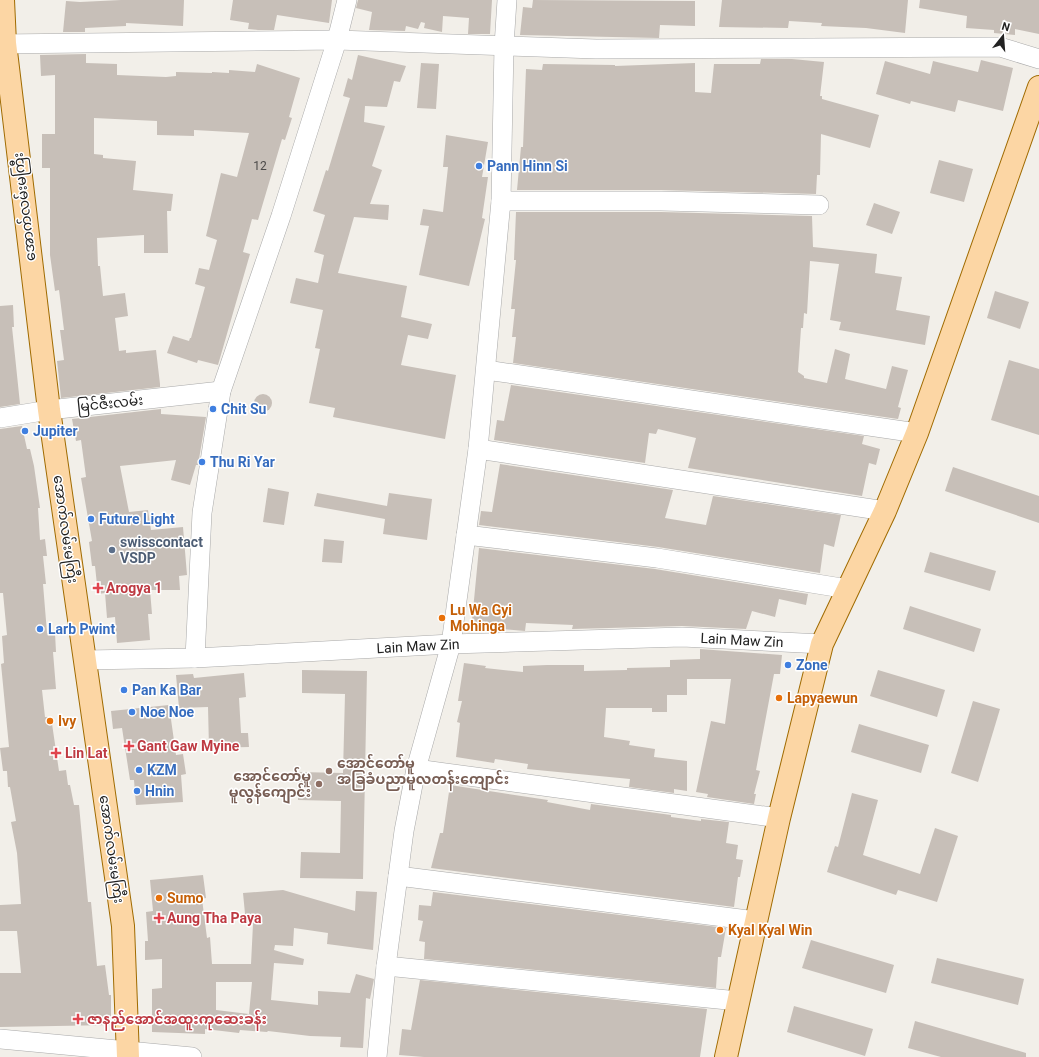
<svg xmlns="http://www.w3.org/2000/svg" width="1039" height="1057" font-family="Roboto,'Noto Sans Myanmar',sans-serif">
<rect width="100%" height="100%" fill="#f2efe9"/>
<!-- building -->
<g fill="#c7bfb8" fill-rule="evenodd">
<path d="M 121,0 L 184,0 L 183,26 L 126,23 L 126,26 L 85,28 L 85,32 L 63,32 L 66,1 L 80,2 Z"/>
<path d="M 233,0 L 332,0 L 329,23 L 277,15 L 274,30 L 258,30 L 248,29 L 249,23 L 230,20 Z"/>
<path d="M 358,0 L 492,0 L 490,34 L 468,34 L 469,18 L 443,16 L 442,32 L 424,28 L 425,23 L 421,22 L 418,29 L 406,26 L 405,31 L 369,30 L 372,12 L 356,8 Z"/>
<path d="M 533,0 L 695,1 L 695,26 L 660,25 L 659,38 L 520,35 L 523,7 L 532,8 Z"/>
<path d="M 722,0 L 908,0 L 905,33 L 866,28 L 821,26 L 822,23 L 789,21 L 788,28 L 719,27 Z"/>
<path d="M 920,0 L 1039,0 L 1039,34 L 1015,29 L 1015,35 L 994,33 L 994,30 L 966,28 L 967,16 L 919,8 Z"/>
<path d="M 86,54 L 86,63 L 117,64 L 117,75 L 166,77 L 176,76 L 176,72 L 212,73 L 212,72 L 229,73 L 229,70 L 255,72 L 257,64 L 300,78 L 289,117 L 292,118 L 285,140 L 282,139 L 258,220 L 252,219 L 243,252 L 250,254 L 218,365 L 198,360 L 197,363 L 167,353 L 173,336 L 189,341 L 190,338 L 191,338 L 205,287 L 195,284 L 199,268 L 209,270 L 217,240 L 206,236 L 221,173 L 237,177 L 249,133 L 194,130 L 194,136 L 157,135 L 157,121 L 94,118 L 94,154 L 103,155 L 103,158 L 136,161 L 133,190 L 173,194 L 171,211 L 167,211 L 168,253 L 144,253 L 144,235 L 97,238 L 98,266 L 100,266 L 103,296 L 125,293 L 128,316 L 115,318 L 119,351 L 126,350 L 126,353 L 156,350 L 160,384 L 160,387 L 61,398 L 57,361 L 64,360 L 60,330 L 64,330 L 59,290 L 55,291 L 50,255 L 50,168 L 42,168 L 42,134 L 55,134 L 55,75 L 41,76 L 40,55 Z"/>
<path d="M 358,55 L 406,66 L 400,82 L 394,81 L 387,107 L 365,106 L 364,122 L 385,126 L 372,166 L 382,170 L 370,204 L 389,205 L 388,220 L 354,217 L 338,273 L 407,286 L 401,317 L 432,324 L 428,339 L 408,335 L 401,365 L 456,375 L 445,439 L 333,417 L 335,408 L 309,403 L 320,349 L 315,348 L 323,310 L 290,303 L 296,278 L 318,283 L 324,255 L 314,252 L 325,215 L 313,211 L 326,170 L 328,171 L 350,98 L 343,96 L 348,78 L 352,80 Z"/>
<path d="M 761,59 L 792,59 L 824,62 L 820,96 L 822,96 L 822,99 L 879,115 L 870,148 L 821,134 L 820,175 L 817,175 L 816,194 L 661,190 L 517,190 L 521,147 L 523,147 L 526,69 L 542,70 L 543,64 L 615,65 L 615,66 L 695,63 L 695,92 L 711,93 L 714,64 L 760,64 Z"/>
<path d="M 981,60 L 1013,68 L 1003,111 L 958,100 L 955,112 L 911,101 L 910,104 L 876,94 L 885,61 L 930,74 L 933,61 L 978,72 Z"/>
<path d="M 421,63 L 439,64 L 436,109 L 417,108 Z"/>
<path d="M 446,135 L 488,142 L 482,177 L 488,177 L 482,218 L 485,219 L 469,286 L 419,275 L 429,226 L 420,225 L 423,209 L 443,212 L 448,167 L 443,167 Z"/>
<path d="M 939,160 L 973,169 L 964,202 L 930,193 Z"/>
<path d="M 874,203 L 900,212 L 892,234 L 866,225 Z"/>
<path d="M 516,212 L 661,212 L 812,216 L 813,247 L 877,254 L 875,273 L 902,277 L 896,310 L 930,316 L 925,345 L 839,330 L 841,322 L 830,320 L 839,264 L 810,261 L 807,314 L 804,313 L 803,328 L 801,328 L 798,372 L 804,376 L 804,378 L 827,383 L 835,349 L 850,354 L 845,379 L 886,389 L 892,366 L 908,370 L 898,407 L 901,408 L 898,419 L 513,363 L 516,337 L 512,337 L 515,309 L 511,309 L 516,260 L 514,260 Z"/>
<path d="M 995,291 L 1029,302 L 1020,329 L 987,318 Z"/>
<path d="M 13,305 L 14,327 L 12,327 L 20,404 L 0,407 L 0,306 Z"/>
<path d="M 1009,360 L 1039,369 L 1039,435 L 991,420 Z"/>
<path d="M 511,385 L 864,436 L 862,444 L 880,449 L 876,465 L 869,463 L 862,496 L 688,468 L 696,438 L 658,429 L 656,434 L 649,433 L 645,463 L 494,440 L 497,420 L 504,421 Z"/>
<circle cx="263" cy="403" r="9"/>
<path d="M 161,409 L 161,414 L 206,417 L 198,465 L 196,465 L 190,485 L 171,480 L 176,460 L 120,466 L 129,512 L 148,510 L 151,530 L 183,527 L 187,575 L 179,576 L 180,590 L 150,590 L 152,614 L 148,614 L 150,640 L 117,643 L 115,617 L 107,618 L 105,593 L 98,594 L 95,566 L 92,566 L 89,542 L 92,541 L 81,478 L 86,477 L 81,440 L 76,441 L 72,419 Z"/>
<path d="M 22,426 L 27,449 L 30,449 L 34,466 L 40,508 L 38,508 L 40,540 L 45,539 L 47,556 L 43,556 L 46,584 L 43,584 L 47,633 L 55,633 L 56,652 L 53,652 L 56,689 L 42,690 L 45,717 L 51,717 L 59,771 L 66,770 L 68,785 L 70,785 L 74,805 L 79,805 L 88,902 L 91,902 L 97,966 L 105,965 L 109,995 L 111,995 L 111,1025 L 0,1027 L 0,973 L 21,973 L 17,931 L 0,931 L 0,905 L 21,904 L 17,853 L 11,822 L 16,821 L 10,787 L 8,787 L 7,771 L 3,771 L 0,748 L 9,747 L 1,664 L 4,663 L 2,636 L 7,635 L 3,593 L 0,593 L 0,429 Z"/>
<path d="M 500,464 L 673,490 L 665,518 L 706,525 L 713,496 L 841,515 L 834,547 L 824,544 L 820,573 L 658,547 L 479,525 L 481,511 L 492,512 Z"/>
<path d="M 953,467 L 1039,496 L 1039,523 L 945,491 Z"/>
<path d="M 268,488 L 289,492 L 284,525 L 263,522 Z"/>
<path d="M 317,493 L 387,506 L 389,493 L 432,499 L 427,540 L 383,534 L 385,519 L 314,506 Z"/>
<path d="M 324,539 L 344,541 L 342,563 L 322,562 Z"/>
<path d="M 479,548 L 655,569 L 808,594 L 806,605 L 779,599 L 775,617 L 752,611 L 746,629 L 682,626 L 572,629 L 573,625 L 526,623 L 525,631 L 503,629 L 502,631 L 471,631 Z"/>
<path d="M 930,552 L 996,571 L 990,591 L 924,572 Z"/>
<path d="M 910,606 L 981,629 L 974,652 L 903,629 Z"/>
<path d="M 700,649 L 782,655 L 780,674 L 774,674 L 756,770 L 760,771 L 754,794 L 756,794 L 754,804 L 707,797 L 708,794 L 696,792 L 711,721 L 725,724 L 731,679 L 687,679 L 687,695 L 667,695 L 667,712 L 652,712 L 652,708 L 606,708 L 604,737 L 630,741 L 629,745 L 655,749 L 654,757 L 687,761 L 687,791 L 674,789 L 674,793 L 629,787 L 630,779 L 527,769 L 528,764 L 495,759 L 494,763 L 456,757 L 460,723 L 457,722 L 462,701 L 458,701 L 464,663 L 486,666 L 485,668 L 523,672 L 523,666 L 547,665 L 584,665 L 584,671 L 627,670 L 627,668 L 670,667 L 670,660 L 700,659 Z"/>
<path d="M 302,670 L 367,671 L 363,879 L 300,878 L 301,852 L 340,853 L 341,801 L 298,800 L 299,772 L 343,773 L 345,694 L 302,693 Z"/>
<path d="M 878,670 L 945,690 L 937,717 L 870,696 Z"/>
<path d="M 244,673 L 246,697 L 239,698 L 241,733 L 248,733 L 249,747 L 209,748 L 208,707 L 179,708 L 176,675 L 193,674 L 194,678 Z"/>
<path d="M 973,701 L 1000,709 L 978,782 L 951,773 Z"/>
<path d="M 169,705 L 176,755 L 183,754 L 186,774 L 181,775 L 183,802 L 136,805 L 134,780 L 130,780 L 122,728 L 113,729 L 111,711 Z"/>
<path d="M 859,724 L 929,745 L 921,773 L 851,752 Z"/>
<path d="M 450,785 L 548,800 L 547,802 L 590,810 L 591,804 L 671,815 L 671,817 L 701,821 L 701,819 L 729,822 L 726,843 L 738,845 L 736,859 L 743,860 L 740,877 L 738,877 L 734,907 L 431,868 L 440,833 L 443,833 Z"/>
<path d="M 852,793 L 878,800 L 863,855 L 920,874 L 935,828 L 958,836 L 937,902 L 898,890 L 896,895 L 827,872 L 835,846 L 838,847 Z"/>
<path d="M 203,875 L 206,898 L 202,899 L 207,938 L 210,937 L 212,964 L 251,964 L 253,924 L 246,924 L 243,893 L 283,890 L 355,911 L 356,891 L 377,892 L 373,950 L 327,944 L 328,933 L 294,928 L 293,946 L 275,945 L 274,950 L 304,959 L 303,965 L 274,963 L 271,1000 L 318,1005 L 318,991 L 350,993 L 356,974 L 374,979 L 370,999 L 366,998 L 363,1048 L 340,1047 L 341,1037 L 310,1036 L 268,1031 L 267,1032 L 240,1030 L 239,1033 L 205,1029 L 205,1034 L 152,1032 L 152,989 L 162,988 L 162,959 L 145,960 L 145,941 L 148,941 L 146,912 L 153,911 L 150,880 ZM 216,982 L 252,982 L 249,1014 L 216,1010 Z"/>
<path d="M 433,892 L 726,928 L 721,957 L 718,957 L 716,988 L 424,959 L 425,942 L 419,941 L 423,921 L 418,920 L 419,905 L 431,906 Z"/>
<path d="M 811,940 L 894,965 L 886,993 L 802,968 Z"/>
<path d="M 937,958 L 1024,979 L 1018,1005 L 931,983 Z"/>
<path d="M 420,980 L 707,1009 L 700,1057 L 424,1057 L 399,1055 L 402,1029 L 411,1030 Z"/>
<path d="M 794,1006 L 873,1029 L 865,1056 L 787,1032 Z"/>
<path d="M 915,1021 L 1026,1053 L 1026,1057 L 941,1057 L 908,1048 Z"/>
</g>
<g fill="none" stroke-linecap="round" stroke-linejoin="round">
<!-- minor casing -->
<g stroke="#a9a9a9" stroke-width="20">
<g id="minor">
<path d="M 0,44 L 337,40 L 596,49 L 1000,47 L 1039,59"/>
<path d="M 501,201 L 661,201 L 819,205"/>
<path d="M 486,370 L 917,433"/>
<path d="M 0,418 L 49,410 L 221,391"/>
<path d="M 478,449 L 885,511"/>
<path d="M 466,535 L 657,558 L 848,589"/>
<path d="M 195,658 L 202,513 L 221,391 L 281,216 L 337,40 L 347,0"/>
<path d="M 86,660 L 195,658 L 451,644 L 682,637 L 822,644"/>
<path d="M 416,769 L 779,818"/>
<path d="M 398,876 L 756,921"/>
<path d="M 386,966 L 738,1001"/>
<path d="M 0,1039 L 192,1057"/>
<path d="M 377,1057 L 386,966 L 404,831 L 416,769 L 451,644 L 478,449 L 501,201 L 504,46 L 507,0"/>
</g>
</g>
<!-- major casing -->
<g stroke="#a06b00" stroke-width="24">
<g id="major">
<path d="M 3,0 L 5,43 L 49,410 L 123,926 L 128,1057"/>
<path d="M 726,1057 L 779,818 L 822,644 L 885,511 L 917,433 L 1039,87"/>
</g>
</g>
<!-- minor -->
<use href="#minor" stroke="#fff" stroke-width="19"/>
<!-- major -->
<use href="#major" stroke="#fcd6a4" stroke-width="22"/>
</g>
<!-- markers -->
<g fill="#3f7fe0" stroke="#fff" stroke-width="1.5">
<circle cx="479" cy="166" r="4"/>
<circle cx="213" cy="409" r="4"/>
<circle cx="25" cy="431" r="4"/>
<circle cx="202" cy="462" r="4"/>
<circle cx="91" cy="519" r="4"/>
<circle cx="40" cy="629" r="4"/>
<circle cx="788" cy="665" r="4"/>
<circle cx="124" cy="690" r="4"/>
<circle cx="132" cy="712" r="4"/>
<circle cx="139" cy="770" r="4"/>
<circle cx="137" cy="791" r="4"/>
</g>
<circle fill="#5c6f8a" stroke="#fff" stroke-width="1.5" cx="112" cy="550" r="4"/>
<g fill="#e0444e" stroke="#fff" stroke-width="1.5">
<path d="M96 582h4v4h4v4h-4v4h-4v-4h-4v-4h4z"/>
<path d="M127 740h4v4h4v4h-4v4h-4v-4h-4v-4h4z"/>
<path d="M54 747h4v4h4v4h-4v4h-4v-4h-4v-4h4z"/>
<path d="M157 912h4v4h4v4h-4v4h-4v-4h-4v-4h4z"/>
<path d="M76 1013h4v4h4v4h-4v4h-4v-4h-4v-4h4z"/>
</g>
<g fill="#e8710a" stroke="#fff" stroke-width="1.5">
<circle cx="442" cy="618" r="4"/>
<circle cx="779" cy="698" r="4"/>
<circle cx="50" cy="721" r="4"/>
<circle cx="159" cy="898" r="4"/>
<circle cx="720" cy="930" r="4"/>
</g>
<g fill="#8d6e63" stroke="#fff" stroke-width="1.5">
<circle cx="329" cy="771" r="4"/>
<circle cx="319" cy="784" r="4"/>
</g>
<g text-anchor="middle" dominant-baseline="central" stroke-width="3" stroke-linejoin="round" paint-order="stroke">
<!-- number labels -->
<g font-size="12" fill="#4b4948">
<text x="260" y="166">12</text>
</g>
<!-- shop labels -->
<g font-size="14" font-weight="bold" fill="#366cbe" stroke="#fff" text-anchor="start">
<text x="487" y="166">Pann Hinn Si</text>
<text x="221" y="409">Chit Su</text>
<text x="33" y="431">Jupiter</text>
<text x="210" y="462">Thu Ri Yar</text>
<text x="99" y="519">Future Light</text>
<text x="48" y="629">Larb Pwint</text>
<text x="796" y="665">Zone</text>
<text x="132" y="690">Pan Ka Bar</text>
<text x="140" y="712">Noe Noe</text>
<text x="147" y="770">KZM</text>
<text x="145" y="791">Hnin</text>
</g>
<!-- street labels -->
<g font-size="14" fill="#222" stroke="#fff">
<text transform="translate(24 207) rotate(-97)">အောက်လမ်းမကြီး</text>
<text transform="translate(110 403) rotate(-6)">မြင်ဇီးလမ်း</text>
<text transform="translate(66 529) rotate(82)">အောက်လမ်းမကြီး</text>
<text transform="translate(742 640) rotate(3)">Lain Maw Zin</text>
<text transform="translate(418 646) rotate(-3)">Lain Maw Zin</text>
<text transform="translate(112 849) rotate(82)">အောက်လမ်းမကြီး</text>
</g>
<!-- service labels -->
<g font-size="14" font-weight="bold" fill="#4e5e75" stroke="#fff" text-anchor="start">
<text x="120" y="542">swisscontact<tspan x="120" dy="16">VSDP</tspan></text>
</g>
<!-- health labels -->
<g font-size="14" font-weight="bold" fill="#be3a42" stroke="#fff" text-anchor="start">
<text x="106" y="588">Arogya 1</text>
<text x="137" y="746">Gant Gaw Myine</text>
<text x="65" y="753">Lin Lat</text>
<text x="167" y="918">Aung Tha Paya</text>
<text x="87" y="1019">ဇာနည်အောင်အထူးကုဆေးခန်း</text>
</g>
<!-- food labels -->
<g font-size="14" font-weight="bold" fill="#c56008" stroke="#fff" text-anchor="start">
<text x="450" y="610">Lu Wa Gyi<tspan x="450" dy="16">Mohinga</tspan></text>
<text x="787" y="698">Lapyaewun</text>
<text x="58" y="721">Ivy</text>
<text x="167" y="898">Sumo</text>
<text x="728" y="930">Kyal Kyal Win</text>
</g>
<!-- education labels -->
<g font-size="14" font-weight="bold" fill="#785e54" stroke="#fff" text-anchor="start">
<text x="337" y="763">အောင်တော်မူ<tspan x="337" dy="16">အခြခံပညာမူလတန်းကျောင်း</tspan></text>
<text x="311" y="776" text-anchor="end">အောင်တော်မူ<tspan x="311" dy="16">မူလွန်ကျောင်း</tspan></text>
</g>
</g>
<!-- north arrow -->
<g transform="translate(1003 36) rotate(17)" stroke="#ffffff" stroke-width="3" paint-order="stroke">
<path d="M0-3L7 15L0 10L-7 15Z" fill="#222222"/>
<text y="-6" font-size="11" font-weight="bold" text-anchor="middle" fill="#222222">N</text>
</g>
</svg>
